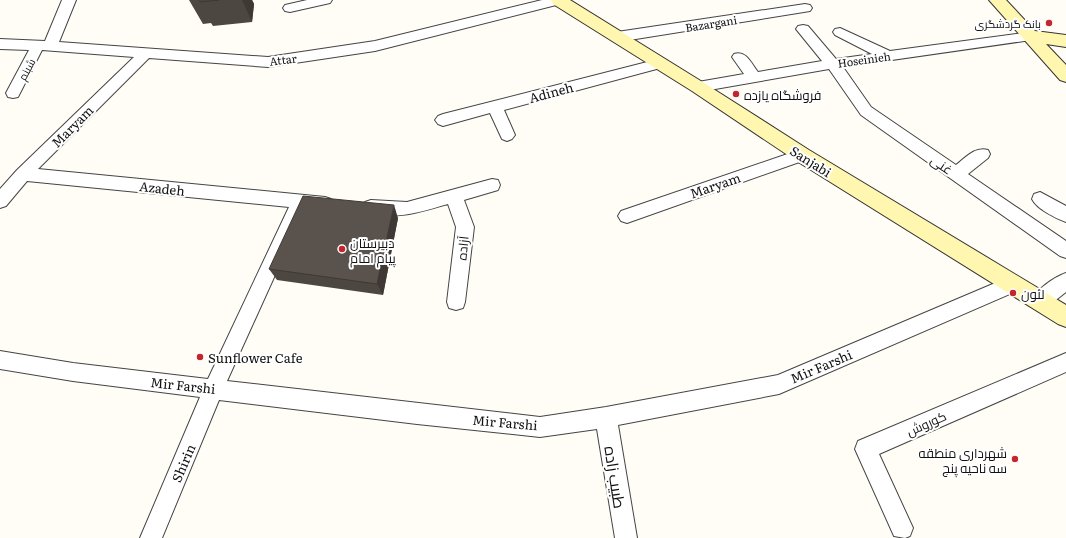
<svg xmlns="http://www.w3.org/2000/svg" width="1066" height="538" font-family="Literata,Cairo,serif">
<rect width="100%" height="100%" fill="#fffdf5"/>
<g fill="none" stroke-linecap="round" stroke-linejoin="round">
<!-- street casing -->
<g stroke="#444" stroke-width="2">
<g id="street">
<path d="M 62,0 L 76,0 L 59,42 L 268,57 L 375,41 L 542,0 L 566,0 L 564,3 L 375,51 L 268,67 L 149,58 L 38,169 L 325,197 L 331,199 L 333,204 L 331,209 L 325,211 L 305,209 L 227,381 L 540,417 L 606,407 L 778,375 L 1007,278 L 1013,276 L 1019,278 L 1022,284 L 1019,290 L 779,394 L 618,425 L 637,538 L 615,538 L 597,429 L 540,437 L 417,424 L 219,400 L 162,538 L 140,538 L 200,397 L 73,381 L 0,369 L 0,351 L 73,363 L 208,379 L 289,207 L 27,181 L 6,206 L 0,208 L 0,189 L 17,170 L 134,57 L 42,50 L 18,97 L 13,98 L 8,97 L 6,93 L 29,50 L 0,49 L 0,39 L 45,41 Z"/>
<path d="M 307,0 L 332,0 L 330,3 L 290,12 L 285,11 L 283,8 L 285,5 Z"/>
<path d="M 805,4 L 810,5 L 812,8 L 810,11 L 617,42 L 612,40 L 610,37 L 612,34 L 617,32 Z"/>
<path d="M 803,25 L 808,26 L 836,59 L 872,54 L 835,35 L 833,32 L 835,29 L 840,28 L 890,51 L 1031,32 L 1036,33 L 1038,36 L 1036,39 L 1031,40 L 843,67 L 871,107 L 956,165 C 965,158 975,146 988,150 L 990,154 L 988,158 L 968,174 L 1066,241 L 1066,258 L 1060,256 L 861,115 L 829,69 L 698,92 L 693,91 L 691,87 L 693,83 L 698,82 L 744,74 L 732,57 L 734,54 C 746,50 751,63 758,72 L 822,61 L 796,29 L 798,26 Z"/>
<path d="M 659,59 L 664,61 L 666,64 L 664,67 L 504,110 L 515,135 L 512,139 L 507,141 L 502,139 L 490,113 L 443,126 L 438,124 L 435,120 L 438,116 L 443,114 Z"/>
<path d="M 802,149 L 808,151 L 810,155 L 808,159 L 627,223 L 621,221 L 618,216 L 621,211 Z"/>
<path d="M 492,179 L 498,180 L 500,185 L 498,190 L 464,200 L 474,227 L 465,302 L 463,308 L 456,310 L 449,308 L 447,302 L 456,227 L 448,204 C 421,212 393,221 365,212 L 363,207 L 365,202 L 371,200 L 407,202 Z"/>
<path d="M 1040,192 L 1066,206 L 1066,222 C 1055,218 1037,209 1032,199 L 1034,194 Z"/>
<path d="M 1066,273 L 1066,292 L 1047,307 L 1040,309 L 1033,307 L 1031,301 C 1036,290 1054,277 1066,273 Z"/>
<path d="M 1066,353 L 1066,372 L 879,454 L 913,528 L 910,536 L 905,538 L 894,536 L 855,449 L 858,441 Z"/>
</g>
</g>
<!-- secondary casing -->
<g stroke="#333" stroke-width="2">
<g id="secondary">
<path d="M 551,0 L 570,0 L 704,83 L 809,150 L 1066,305 L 1066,327 L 1058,324 L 795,160 L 692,91 L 553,4 Z"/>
<path d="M 989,0 L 1006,0 L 1035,31 L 1066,35 L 1066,47 L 1046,44 L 1066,65 L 1066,82 L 1060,80 Z"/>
</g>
</g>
<!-- street -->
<use href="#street" fill="#fff" fill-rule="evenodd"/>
<!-- secondary -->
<use href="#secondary" fill="#fff6b0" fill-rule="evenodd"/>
</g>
<!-- wall -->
<g fill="#4d4742">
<path d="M 189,0 L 252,0 L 254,4 L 252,22 L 213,26 L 211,23 L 203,24 Z"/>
<path d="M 398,218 L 383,295 L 277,280 L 269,269 Z"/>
</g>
<!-- shaded-wall -->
<g fill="#3f3936">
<path d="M 242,0 L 252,0 L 254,4 L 252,22 Z"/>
<path d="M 394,205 L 398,218 L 383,295 L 377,284 Z"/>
</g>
<!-- building -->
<g fill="#5a524d" stroke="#3f3936">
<path d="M 200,0 L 219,0 L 200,2 Z"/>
<path d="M 303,196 L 394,205 L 377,284 L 269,269 Z"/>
</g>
<!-- markers -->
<g fill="#c4262e" stroke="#fff" stroke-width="1.5">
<circle cx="1049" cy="23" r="4"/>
<circle cx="736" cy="94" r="4"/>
<circle cx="342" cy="249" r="4"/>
<circle cx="1013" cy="293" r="4"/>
<circle cx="200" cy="357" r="4"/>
<circle cx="1015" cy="459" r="4"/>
</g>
<g text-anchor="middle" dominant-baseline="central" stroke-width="4" stroke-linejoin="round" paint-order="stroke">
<!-- far-street labels -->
<g font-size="11" fill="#111" stroke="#fff">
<text transform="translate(711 23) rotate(-9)">Bazargani</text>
<text transform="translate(283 59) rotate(-7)">Attar</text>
<text transform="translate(864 59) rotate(-8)">Hoseinieh</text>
<text transform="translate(26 69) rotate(-62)">شبنم</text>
</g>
<!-- far-poi labels -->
<g font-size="11" fill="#111" stroke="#fff" text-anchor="end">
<text x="1041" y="23">بانک گردشگری</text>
</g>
<!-- street labels -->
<g font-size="13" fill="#111" stroke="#fff">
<text transform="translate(551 92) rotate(-15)">Adineh</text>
<text transform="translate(72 126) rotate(-45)">Maryam</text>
<text transform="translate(811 161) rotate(32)">Sanjabi</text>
<text transform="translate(942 164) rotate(35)">غنی</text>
<text transform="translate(715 185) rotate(-19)">Maryam</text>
<text transform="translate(162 188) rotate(6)">Azadeh</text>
<text transform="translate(462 248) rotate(-84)">آزاده</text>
<text transform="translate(821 366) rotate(-23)">Mir Farshi</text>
<text transform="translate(183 385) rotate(6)">Mir Farshi</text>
<text transform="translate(505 422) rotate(5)">Mir Farshi</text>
<text transform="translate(926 423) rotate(-24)">کوروش</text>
<text transform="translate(183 463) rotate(-67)">Shirin</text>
</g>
<!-- poi labels -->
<g font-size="13" fill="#111" stroke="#fff" text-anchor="start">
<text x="744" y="94">فروشگاه یازده</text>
<text x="350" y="242">دبیرستان<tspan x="350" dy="15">پیام امام</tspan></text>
<text x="1021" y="293">لئون</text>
<text x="208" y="357">Sunflower Cafe</text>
<text x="1007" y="452" text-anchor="end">شهرداری منطقه<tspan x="1007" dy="15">سه ناحیه پنج</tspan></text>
</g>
<!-- near-street labels -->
<g font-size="16" fill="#111" stroke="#fff">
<text transform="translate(616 477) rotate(81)">طبیب زاده</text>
</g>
</g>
</svg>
